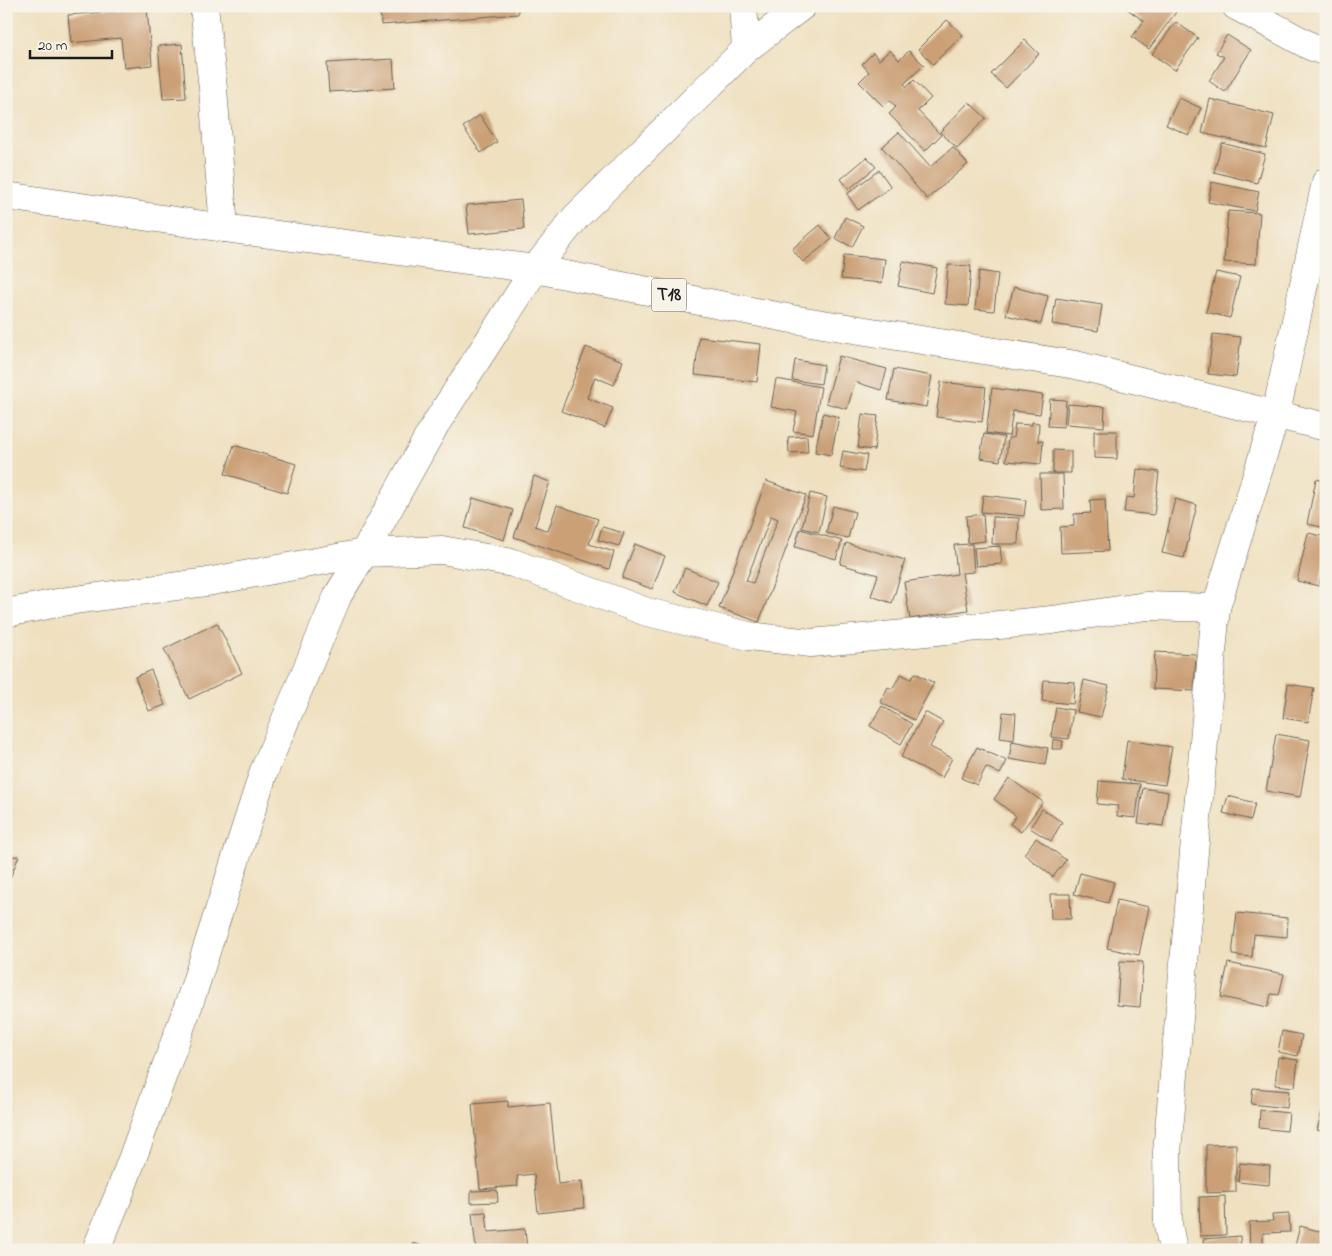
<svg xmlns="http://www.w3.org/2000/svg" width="1332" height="1256" font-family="'Indie Flower',sans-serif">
<rect width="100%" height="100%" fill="#f7f3e8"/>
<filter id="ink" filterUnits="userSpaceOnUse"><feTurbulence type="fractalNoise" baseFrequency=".02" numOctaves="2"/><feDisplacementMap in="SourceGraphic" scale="10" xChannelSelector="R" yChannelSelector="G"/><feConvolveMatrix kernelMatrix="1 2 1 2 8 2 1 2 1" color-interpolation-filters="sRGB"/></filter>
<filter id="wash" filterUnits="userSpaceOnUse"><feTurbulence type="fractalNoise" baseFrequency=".0096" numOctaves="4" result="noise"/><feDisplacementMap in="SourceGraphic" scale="20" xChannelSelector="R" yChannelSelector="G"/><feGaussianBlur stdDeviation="1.12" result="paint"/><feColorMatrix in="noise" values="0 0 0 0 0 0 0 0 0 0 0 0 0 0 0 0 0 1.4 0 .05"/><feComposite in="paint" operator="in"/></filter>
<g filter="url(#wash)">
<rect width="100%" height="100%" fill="#efe0c0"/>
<g id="blocks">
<!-- building -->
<g fill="#cba077" fill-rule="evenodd">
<path d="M 380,6 L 518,6 L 518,14 L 381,25 Z"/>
<path d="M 1123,6 L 1167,6 L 1176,12 L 1149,49 L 1132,37 L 1144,21 Z"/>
<path d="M 147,8 L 152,65 L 124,68 L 121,38 L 71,43 L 68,15 Z"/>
<path d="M 947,20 L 963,35 L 933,64 L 918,49 Z"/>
<path d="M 1176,22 L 1198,38 L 1175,70 L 1152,54 Z"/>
<path d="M 1227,35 L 1251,50 L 1225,92 L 1209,81 L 1224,57 L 1216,53 Z"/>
<path d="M 1025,40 L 1039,54 L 1006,88 L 991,74 Z"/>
<path d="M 182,44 L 186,98 L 163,99 L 158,46 Z"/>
<path d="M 890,50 L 899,60 L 909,51 L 924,65 L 904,84 L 907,87 L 914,80 L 931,98 L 918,111 L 941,135 L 925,151 L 889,114 L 896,107 L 890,100 L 883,106 L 859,82 L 869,72 L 862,64 L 873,53 L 879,60 Z"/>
<path d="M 393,59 L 395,88 L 329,92 L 327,63 Z"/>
<path d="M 1179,98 L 1201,108 L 1189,135 L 1166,125 Z"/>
<path d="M 1210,99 L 1274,115 L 1266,148 L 1202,133 Z"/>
<path d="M 969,102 L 986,118 L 957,148 L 940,132 Z"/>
<path d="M 480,115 L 497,142 L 481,153 L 463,127 Z"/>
<path d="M 899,132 L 930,167 L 953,147 L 968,164 L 927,199 L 882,147 Z"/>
<path d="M 1222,143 L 1265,154 L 1257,183 L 1214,172 Z"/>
<path d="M 867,157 L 876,167 L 849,189 L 841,179 Z"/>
<path d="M 879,170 L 891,187 L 858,210 L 847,194 Z"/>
<path d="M 1212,182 L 1259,192 L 1255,211 L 1208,202 Z"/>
<path d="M 521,200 L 524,229 L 469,234 L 466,205 Z"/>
<path d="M 1228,211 L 1260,213 L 1256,264 L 1224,262 Z"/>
<path d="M 845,217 L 863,226 L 852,247 L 835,238 Z"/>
<path d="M 820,225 L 832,239 L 803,262 L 792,249 Z"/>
<path d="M 844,255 L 885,259 L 882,283 L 841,279 Z"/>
<path d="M 903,261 L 937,268 L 932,293 L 898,286 Z"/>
<path d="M 948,265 L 971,266 L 968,306 L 945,304 Z"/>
<path d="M 979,271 L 998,274 L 994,311 L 975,309 Z"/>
<path d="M 1216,272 L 1240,277 L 1230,318 L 1206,312 Z"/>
<path d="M 1014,287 L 1048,296 L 1041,324 L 1006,315 Z"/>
<path d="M 1056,298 L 1102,305 L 1098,331 L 1052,324 Z"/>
<path d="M 1213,334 L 1241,337 L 1236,377 L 1208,374 Z"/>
<path d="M 699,337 L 761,344 L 757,382 L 695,375 Z"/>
<path d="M 586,347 L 623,361 L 614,385 L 595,377 L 587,398 L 613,408 L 605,428 L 561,411 Z"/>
<path d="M 839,356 L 887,369 L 881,390 L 855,382 L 847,409 L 826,403 Z"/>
<path d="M 795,360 L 824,365 L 821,384 L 792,380 Z"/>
<path d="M 894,369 L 932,376 L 926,407 L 888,400 Z"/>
<path d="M 776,379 L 821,387 L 813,434 L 793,431 L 797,412 L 771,407 Z"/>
<path d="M 941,382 L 986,387 L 982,422 L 936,417 Z"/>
<path d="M 992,388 L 1043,395 L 1040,414 L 1013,411 L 1009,436 L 986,433 Z"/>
<path d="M 1050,399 L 1066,400 L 1064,427 L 1048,426 Z"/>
<path d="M 1068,404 L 1105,407 L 1104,427 L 1066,424 Z"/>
<path d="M 823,413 L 839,417 L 831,455 L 815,452 Z"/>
<path d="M 862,414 L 878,416 L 874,450 L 858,448 Z"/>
<path d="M 1032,422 L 1039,423 L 1038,441 L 1043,441 L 1041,464 L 1006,461 L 1008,438 L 1013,438 L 1015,424 L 1032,425 Z"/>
<path d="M 1094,431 L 1117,431 L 1117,459 L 1094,458 Z"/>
<path d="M 984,434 L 1004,437 L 1000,461 L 980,458 Z"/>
<path d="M 807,436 L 808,452 L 789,453 L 788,437 Z"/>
<path d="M 234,445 L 296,464 L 287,493 L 225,474 Z"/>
<path d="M 1053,450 L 1071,451 L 1071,473 L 1053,473 Z"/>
<path d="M 843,451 L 867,455 L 864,472 L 840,468 Z"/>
<path d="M 1137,469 L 1159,472 L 1154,515 L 1124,512 L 1126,497 L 1134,498 Z"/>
<path d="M 1040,474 L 1063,474 L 1064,509 L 1041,510 Z"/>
<path d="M 534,476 L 550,482 L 535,526 L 548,531 L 557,505 L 598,519 L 589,544 L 614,552 L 609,569 L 514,537 Z"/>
<path d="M 1316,479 L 1326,481 L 1326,528 L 1307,524 Z"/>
<path d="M 766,481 L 806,495 L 759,622 L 719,608 ZM 771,516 L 778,519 L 753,583 L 746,581 Z"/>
<path d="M 810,493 L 827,497 L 819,532 L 802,528 Z"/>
<path d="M 983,495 L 1026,500 L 1024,516 L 981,512 Z"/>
<path d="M 473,498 L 513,510 L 504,540 L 465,528 Z"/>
<path d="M 1105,499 L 1108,551 L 1061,553 L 1060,527 L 1074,526 L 1074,514 L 1091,513 L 1090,500 Z"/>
<path d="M 1175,499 L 1197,505 L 1184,558 L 1162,553 Z"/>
<path d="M 833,506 L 855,512 L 848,538 L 826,533 Z"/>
<path d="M 983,514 L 985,541 L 968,543 L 966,516 Z"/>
<path d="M 993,517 L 1019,518 L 1018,544 L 992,544 Z"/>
<path d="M 602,527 L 624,533 L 619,546 L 598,540 Z"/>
<path d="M 800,529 L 842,541 L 836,559 L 795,547 Z"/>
<path d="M 1308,533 L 1326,537 L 1326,553 L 1319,586 L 1297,581 Z"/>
<path d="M 846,543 L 905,560 L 892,603 L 871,596 L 878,575 L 840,564 Z"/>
<path d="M 635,544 L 665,556 L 652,589 L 622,578 Z"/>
<path d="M 972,544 L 974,572 L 962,573 L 968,610 L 910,619 L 904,582 L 957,574 L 954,545 Z"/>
<path d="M 1000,546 L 1002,564 L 976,566 L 974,548 Z"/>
<path d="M 685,568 L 718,582 L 707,606 L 675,592 Z"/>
<path d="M 217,623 L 242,673 L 189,699 L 164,649 Z"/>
<path d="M 1155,652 L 1196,654 L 1194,691 L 1153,689 Z"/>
<path d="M 151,670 L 165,705 L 149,711 L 135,677 Z"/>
<path d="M 915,673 L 934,683 L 914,720 L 880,702 L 888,687 L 892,689 L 901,674 L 911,679 Z"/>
<path d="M 1044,680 L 1075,682 L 1073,704 L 1042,701 Z"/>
<path d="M 1084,680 L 1109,686 L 1101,717 L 1077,712 Z"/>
<path d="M 1288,684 L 1314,688 L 1308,722 L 1283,718 Z"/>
<path d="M 882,706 L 912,724 L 901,744 L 870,726 Z"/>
<path d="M 1056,707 L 1073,710 L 1069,739 L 1051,737 Z"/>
<path d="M 925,712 L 943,722 L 930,747 L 952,758 L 942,778 L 901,757 Z"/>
<path d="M 1003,712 L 1016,713 L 1014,740 L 1000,738 Z"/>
<path d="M 1276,734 L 1310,740 L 1300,797 L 1266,791 Z"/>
<path d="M 1053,739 L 1063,741 L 1062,749 L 1052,749 Z"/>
<path d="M 1127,740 L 1172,747 L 1165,785 L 1122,779 Z"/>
<path d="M 1012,741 L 1048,748 L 1045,765 L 1009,759 Z"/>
<path d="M 977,747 L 1007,761 L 1000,774 L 986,767 L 977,785 L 961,778 Z"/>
<path d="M 1009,778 L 1043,802 L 1021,832 L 1010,824 L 1016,816 L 994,799 Z"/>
<path d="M 1099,781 L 1140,784 L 1136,818 L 1117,816 L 1118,806 L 1097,804 Z"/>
<path d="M 1143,788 L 1168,792 L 1163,826 L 1138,823 Z"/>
<path d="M 1228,796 L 1255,803 L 1251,820 L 1223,813 Z"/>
<path d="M 1042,809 L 1062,822 L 1051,841 L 1030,828 Z"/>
<path d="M 1325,827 L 1326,827 L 1326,852 L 1320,851 Z"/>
<path d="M 1036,838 L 1066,860 L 1053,877 L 1024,854 Z"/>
<path d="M 19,856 L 6,888 L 6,857 Z"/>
<path d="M 1080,873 L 1114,882 L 1108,903 L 1074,894 Z"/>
<path d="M 1050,894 L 1070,894 L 1071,919 L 1051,919 Z"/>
<path d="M 1117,900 L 1149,907 L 1139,955 L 1107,948 Z"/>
<path d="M 1237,913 L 1288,918 L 1287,937 L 1254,934 L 1252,957 L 1232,955 Z"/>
<path d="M 1120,961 L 1143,962 L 1140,1007 L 1117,1005 Z"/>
<path d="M 1228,963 L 1284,974 L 1279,995 L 1271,994 L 1268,1007 L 1221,997 Z"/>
<path d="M 1282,1031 L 1302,1035 L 1298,1056 L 1278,1052 Z"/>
<path d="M 1278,1057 L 1298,1060 L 1295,1087 L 1275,1085 Z"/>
<path d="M 1253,1088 L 1289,1091 L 1287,1108 L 1251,1104 Z"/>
<path d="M 1326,1096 L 1326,1132 L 1317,1130 Z"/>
<path d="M 508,1101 L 508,1107 L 550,1103 L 558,1184 L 582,1181 L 584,1208 L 538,1213 L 534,1174 L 517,1176 L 518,1186 L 480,1189 L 472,1104 Z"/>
<path d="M 1260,1110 L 1289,1113 L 1287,1131 L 1259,1128 Z"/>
<path d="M 1236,1144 L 1236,1192 L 1206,1193 L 1206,1145 Z"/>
<path d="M 1240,1163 L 1270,1166 L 1269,1185 L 1238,1182 Z"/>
<path d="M 497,1190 L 498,1202 L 471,1203 L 471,1191 Z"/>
<path d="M 1225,1196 L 1226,1235 L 1200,1236 L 1199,1197 Z"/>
<path d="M 486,1212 L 488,1232 L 525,1229 L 527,1250 L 476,1250 L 472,1213 Z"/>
<path d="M 1289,1214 L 1290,1232 L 1263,1233 L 1263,1250 L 1250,1250 L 1249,1222 L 1273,1221 L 1272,1215 Z"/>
<path d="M 1300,1226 L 1326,1233 L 1326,1250 L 1294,1250 Z"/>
<path d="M 1240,1236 L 1241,1250 L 1204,1250 L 1203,1239 Z"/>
<path d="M 414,1243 L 430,1250 L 411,1250 Z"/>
</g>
</g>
</g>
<g filter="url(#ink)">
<use href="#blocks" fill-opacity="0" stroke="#666155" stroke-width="1"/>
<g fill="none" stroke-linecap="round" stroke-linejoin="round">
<!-- minor casing -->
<g stroke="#666155" stroke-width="29">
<g id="minor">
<path d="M 204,6 L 213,89 L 224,228"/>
<path d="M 743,6 L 746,49"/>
<path d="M 1236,6 L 1310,46 L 1326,52"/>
<path d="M 6,613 L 68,601 L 207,582 L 364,553 L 442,550 L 513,563 L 647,612 L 749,636 L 811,643 L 1052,620 L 1146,606 L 1216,608"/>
<path d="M 96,1250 L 120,1192 L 190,1001 L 264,771 L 338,595 L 364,553 L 435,425 L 535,269 L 576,217 L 746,49 L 802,6"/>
<path d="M 1173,1250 L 1168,1224 L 1167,1152 L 1216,608 L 1276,413 L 1326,182"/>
</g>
</g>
<!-- highway casing -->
<g stroke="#666155" stroke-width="29">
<path id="highway" d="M 6,196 L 224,228 L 535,269 L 792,319 L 1076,365 L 1326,427"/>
</g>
<!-- minor -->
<use href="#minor" stroke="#fff" stroke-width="28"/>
<!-- highway -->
<use href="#highway" stroke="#fff" stroke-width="28"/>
</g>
</g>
<g text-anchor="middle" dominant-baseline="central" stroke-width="4" stroke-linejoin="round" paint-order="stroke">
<!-- shield labels -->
<rect fill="#f7f3e8" stroke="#5e5c59" stroke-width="1" x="651.5" y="278.5" width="35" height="33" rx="4"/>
<g font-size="19" font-weight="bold" fill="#1c1c1c">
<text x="669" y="295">T18</text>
</g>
</g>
<!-- margin -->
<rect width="1332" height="1256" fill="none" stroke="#f7f3e8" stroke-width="25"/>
<!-- scale -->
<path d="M30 50v8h82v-8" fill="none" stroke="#1c1c1c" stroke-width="2.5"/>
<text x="38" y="50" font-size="15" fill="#1c1c1c" stroke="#f7f3e8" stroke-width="4" paint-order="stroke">20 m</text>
</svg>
